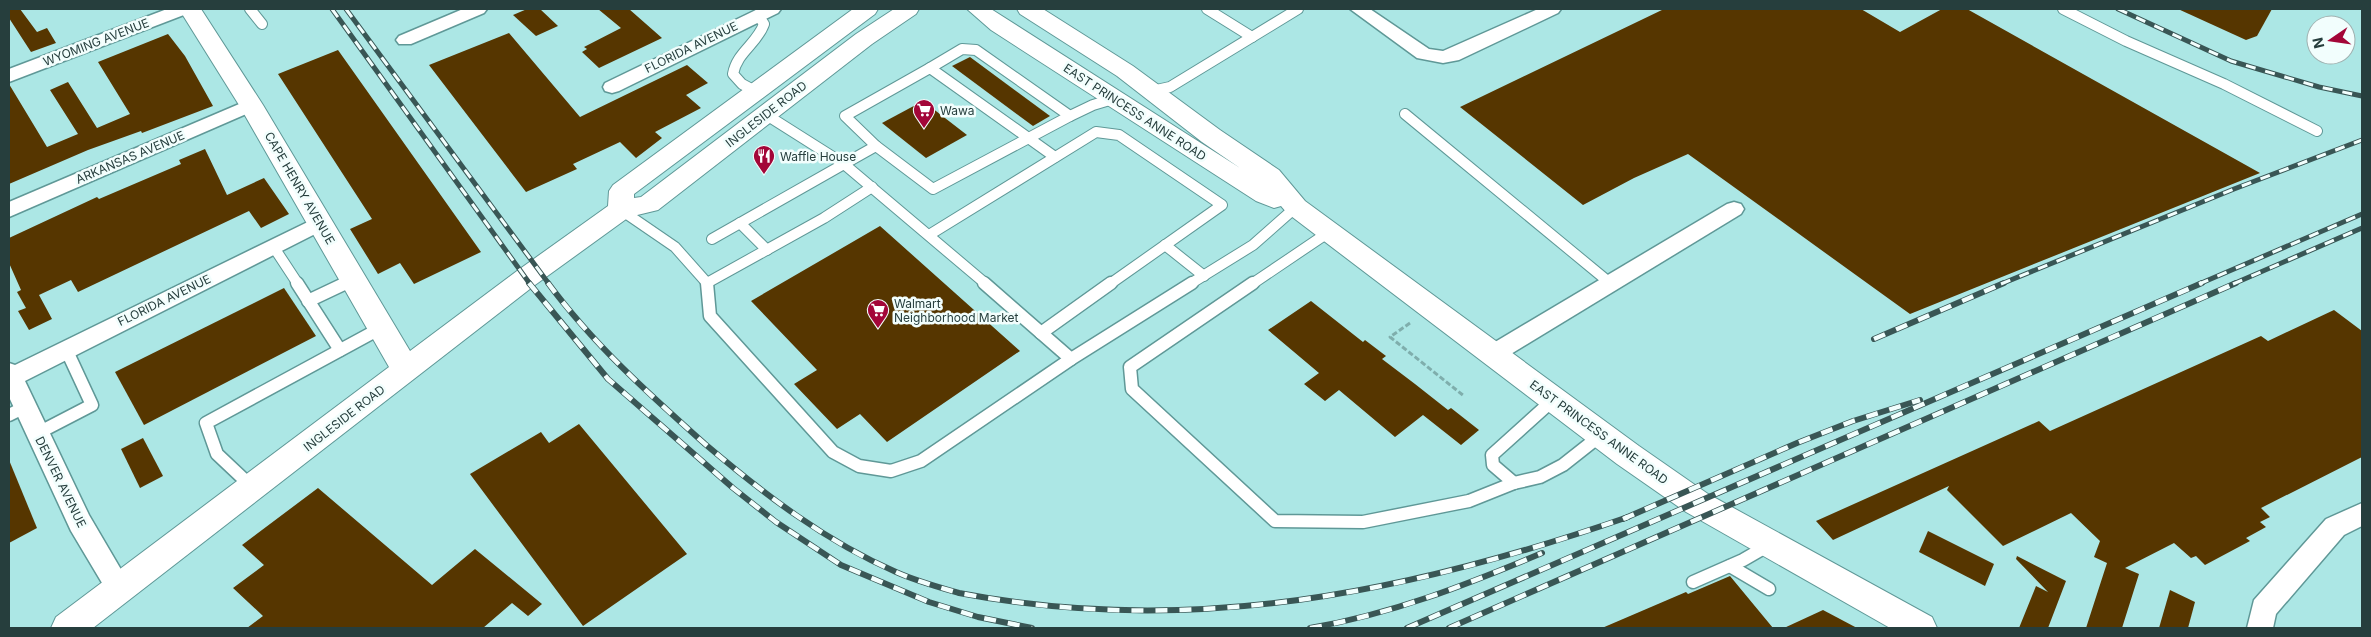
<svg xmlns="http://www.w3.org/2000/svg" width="2371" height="637" font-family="Inter,sans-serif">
<rect width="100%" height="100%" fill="#ace7e5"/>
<!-- building -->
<g fill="#563600">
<path d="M 9,9 L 20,9 L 37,32 L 47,28 L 56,43 L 31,52 L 9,18 Z"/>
<path d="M 527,9 L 540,9 L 558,26 L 536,36 L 513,15 Z"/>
<path d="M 598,9 L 629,9 L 662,38 L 599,68 L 582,52 L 587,49 L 584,47 L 621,28 Z"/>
<path d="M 1664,9 L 1861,9 L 1900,32 L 1942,9 L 1967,9 L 2260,173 L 1910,314 L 1688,154 L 1634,178 L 1583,205 L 1460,107 Z"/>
<path d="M 2178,9 L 2272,9 L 2257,36 L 2246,40 Z"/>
<path d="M 509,33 L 580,117 L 687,65 L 708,83 L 686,95 L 701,108 L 655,132 L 662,138 L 636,158 L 620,142 L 573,164 L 577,169 L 526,192 L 429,65 Z"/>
<path d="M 168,34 L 185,56 L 213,106 L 142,133 L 141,131 L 88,150 L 9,184 L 9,84 L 47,147 L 78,134 L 50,90 L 68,82 L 97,128 L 130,114 L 98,62 Z"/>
<path d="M 338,50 L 481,252 L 414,284 L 400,263 L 378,274 L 350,229 L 372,219 L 278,74 Z"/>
<path d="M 970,57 L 1050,116 L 1033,126 L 952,66 Z"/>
<path d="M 923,101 L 967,135 L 926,158 L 882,123 Z"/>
<path d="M 205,149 L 227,195 L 264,178 L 289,214 L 261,228 L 249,211 L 78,292 L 71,280 L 39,295 L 52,319 L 29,330 L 18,311 L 26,308 L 17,292 L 21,290 L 9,263 L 9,238 L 97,197 L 99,199 L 181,164 L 179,160 Z"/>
<path d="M 880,226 L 1020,351 L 887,442 L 860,414 L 837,429 L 794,384 L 817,370 L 751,301 Z"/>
<path d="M 284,288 L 316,336 L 144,425 L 115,372 Z"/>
<path d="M 1311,301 L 1363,342 L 1365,340 L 1386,356 L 1382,359 L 1415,384 L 1448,410 L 1451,408 L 1479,430 L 1461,445 L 1423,415 L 1395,437 L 1339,390 L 1325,401 L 1304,384 L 1319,373 L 1268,330 Z"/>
<path d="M 2334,310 L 2362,331 L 2362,457 L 2261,508 L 2270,517 L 2260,522 L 2266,527 L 2246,538 L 2250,541 L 2205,565 L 2196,556 L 2191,558 L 2174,543 L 2125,568 L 2139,574 L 2122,628 L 2086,628 L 2107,563 L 2094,557 L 2100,541 L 2071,513 L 2003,546 L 1947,490 L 1949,486 L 1833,540 L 1816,521 L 2039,421 L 2050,431 L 2261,336 L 2268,341 Z"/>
<path d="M 579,424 L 687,554 L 583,626 L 470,474 L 541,432 L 549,443 Z"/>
<path d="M 143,438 L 163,476 L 140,488 L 121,449 Z"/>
<path d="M 9,460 L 37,528 L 9,543 Z"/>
<path d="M 318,488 L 432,585 L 475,549 L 542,604 L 528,616 L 512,603 L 483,628 L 247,628 L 263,616 L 233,588 L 264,565 L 242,545 Z"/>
<path d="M 1928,531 L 1994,564 L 1985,586 L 1919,552 Z"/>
<path d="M 2017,556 L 2066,581 L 2048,628 L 2019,628 L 2036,586 L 2048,592 L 2016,559 Z"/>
<path d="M 1730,576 L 1773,628 L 1602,628 L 1686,592 L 1688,594 Z"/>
<path d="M 2170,590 L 2195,602 L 2188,628 L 2159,628 Z"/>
<path d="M 1823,610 L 1857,628 L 1784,628 Z"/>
</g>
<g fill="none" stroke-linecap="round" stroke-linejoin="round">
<!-- lane-far1 casing -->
<g stroke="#5f9897" stroke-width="12">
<g id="lane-far1">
<path d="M 250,9 L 262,24"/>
<path d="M 1207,9 L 1252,37"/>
<path d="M 2063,9 L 2126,41 L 2224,84 L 2317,131"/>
<path d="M 930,68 L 962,49 L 976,50 L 1070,116"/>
<path d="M 755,91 L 742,84 L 733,74 C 737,52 757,44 764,24 L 758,15"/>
<path d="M 1152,91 L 1170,87 L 1298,9"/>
<path d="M 765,114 L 844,164 L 876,146 L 933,189 L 1070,116 L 1093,105 L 1113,99"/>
<path d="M 1405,114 L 1610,283"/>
<path d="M 876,146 L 845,116 L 930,68 L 1055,157"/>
<path d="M 621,210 L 675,247 L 707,283 L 824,218 L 872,187"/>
<path d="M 740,223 L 767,250"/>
<path d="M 929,235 L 1096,132 L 1119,135 L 1222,205 L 1110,284"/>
<path d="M 712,239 L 844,164 L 986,284"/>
<path d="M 1165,245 L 1204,276"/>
<path d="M 273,246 L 298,284"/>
<path d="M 343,284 L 353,280"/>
<path d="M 1190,284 L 1253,245 L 1296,207"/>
<path d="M 1252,284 L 1329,232"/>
</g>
</g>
<!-- lane casing -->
<g stroke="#5f9897" stroke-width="15">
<g id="lane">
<path d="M 297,283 L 340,350"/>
<path d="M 707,283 L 710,316 L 833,452 L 859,466 L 891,471 L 921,461 L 1071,359"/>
<path d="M 984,283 L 1071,359 L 1192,283"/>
<path d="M 1253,283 L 1130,367 L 1132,389 L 1275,521 L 1363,522 L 1469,501 L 1514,483 L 1540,477 L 1563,465 L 1601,435"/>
<path d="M 308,301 L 346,283"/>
<path d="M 1041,333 L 1111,283"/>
<path d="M 9,415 L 25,407"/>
<path d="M 38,433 L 92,405 L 66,349"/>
<path d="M 1514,483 L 1493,465 L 1492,455 L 1553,400"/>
<path d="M 252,487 L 217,454 L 206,423 L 381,328"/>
<path d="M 1730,566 L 1769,589"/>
<path d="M 1693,582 L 1743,560 L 1769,545"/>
</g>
</g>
<!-- street casing -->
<g stroke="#5f9897" stroke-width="3">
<g id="street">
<path d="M 167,9 L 192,9 L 189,13 L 9,82 L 9,69 Z"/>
<path d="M 463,9 L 487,9 L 484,13 L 411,44 L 399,44 L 396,40 L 399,36 Z"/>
<path d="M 758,9 L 781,9 L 778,13 L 619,91 L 612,93 L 605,91 L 603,87 L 605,83 Z"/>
<path d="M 1350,9 L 1370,9 L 1429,49 L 1443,51 L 1538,9 L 1561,9 L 1558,13 L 1459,60 L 1443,63 L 1417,58 Z"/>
<path d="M 251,99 L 258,101 L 261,105 L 258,109 L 9,217 L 9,202 Z"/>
<path d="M 1734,202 L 1741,204 L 1744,209 L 1741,214 L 1501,360 L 1493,363 L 1485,360 L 1481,354 L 1485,348 L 1727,204 Z"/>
<path d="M 320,216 L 327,218 L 331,223 L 327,228 L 25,381 L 89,515 L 133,590 L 129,598 L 120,602 L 111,598 L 71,531 L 9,397 L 9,363 L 15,365 Z"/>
<path d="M 2362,503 L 2362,526 L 2344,535 L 2276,614 L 2273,628 L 2247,628 L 2254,600 L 2326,519 Z"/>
</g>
</g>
<!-- secondary casing -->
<g stroke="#5f9897" stroke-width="2">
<g id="secondary">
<path d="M 179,9 L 201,9 L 263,105 L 410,351 L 517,271 L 608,206 L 609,191 L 613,185 L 853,9 L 878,9 L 875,14 L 634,194 L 634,198 L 641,197 L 856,34 L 894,9 L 919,9 L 916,14 L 872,44 L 658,210 L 629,217 L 535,285 L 93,628 L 51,628 L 56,617 L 389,367 L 239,105 Z"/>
<path d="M 967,9 L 991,9 L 1240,168 L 1202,142 L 1117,76 L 1020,14 L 1017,9 L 1043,9 L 1133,66 L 1220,130 L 1279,170 L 1305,201 L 1639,446 L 1708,494 L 1932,617 L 1937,628 L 1890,628 L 1686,512 L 1617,464 L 1287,213 L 1281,206 L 1274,208 L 1256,201 L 991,30 Z"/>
</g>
</g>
<!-- path -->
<path stroke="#7faeac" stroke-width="3" stroke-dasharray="5.5 2.5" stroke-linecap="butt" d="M 1410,323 L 1390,337 L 1464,396"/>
<!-- lane-far1 -->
<use href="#lane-far1" stroke="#fff" stroke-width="10"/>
<!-- lane -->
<use href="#lane" stroke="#fff" stroke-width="12"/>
<!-- street -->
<use href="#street" fill="#fff" fill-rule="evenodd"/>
<!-- secondary -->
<use href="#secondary" fill="#fff" fill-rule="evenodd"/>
<!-- rail-far1 casing -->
<g stroke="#395655" stroke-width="5">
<g id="rail-far1">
<path d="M 332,9 L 530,284"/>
<path d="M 346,9 L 549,284"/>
<path d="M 2118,9 L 2231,61 L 2319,87 L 2362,96"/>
<path d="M 2001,284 L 2234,189 L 2362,140"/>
<path d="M 2199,284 L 2362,214"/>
<path d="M 2233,284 L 2362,228"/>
</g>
</g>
<!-- rail casing -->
<g stroke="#395655" stroke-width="6">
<g id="rail">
<path d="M 529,283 L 608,379 L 733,488 L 776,522 L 841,565 L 929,602 L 978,617 L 1032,628"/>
<path d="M 548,283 C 593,344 649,394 705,444 C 764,494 825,541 896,572 C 916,581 938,587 959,593 C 1192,637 1408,593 1628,517"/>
<path d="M 1874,339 L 2004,283"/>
<path d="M 1623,519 L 1797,443 L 1853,421 L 1920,400"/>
<path d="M 1310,628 C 1392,614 1466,585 1542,553"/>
<path d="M 1407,628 L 2202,283"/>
<path d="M 1449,628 L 2236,283"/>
</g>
</g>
<!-- rail-far1 -->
<use href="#rail-far1" stroke="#f2fefd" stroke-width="3" stroke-dasharray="10" stroke-linecap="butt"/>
<!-- rail -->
<use href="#rail" stroke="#f2fefd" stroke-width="4.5" stroke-dasharray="12" stroke-linecap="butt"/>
</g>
<!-- icons -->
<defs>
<g id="supermarket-pin" transform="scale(1.125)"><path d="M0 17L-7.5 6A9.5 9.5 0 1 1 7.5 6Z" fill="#a30638" stroke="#f2fefd"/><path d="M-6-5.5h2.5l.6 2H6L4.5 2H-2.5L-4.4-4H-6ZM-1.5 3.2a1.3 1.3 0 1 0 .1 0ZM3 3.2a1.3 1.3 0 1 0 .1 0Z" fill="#fff"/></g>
<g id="restaurant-pin" transform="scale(1.125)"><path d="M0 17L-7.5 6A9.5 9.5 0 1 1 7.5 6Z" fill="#a30638" stroke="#f2fefd"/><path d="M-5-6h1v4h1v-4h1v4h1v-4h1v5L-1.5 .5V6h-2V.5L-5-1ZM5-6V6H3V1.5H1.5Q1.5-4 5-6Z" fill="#fff"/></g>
</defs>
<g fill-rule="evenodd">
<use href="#supermarket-pin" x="924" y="110"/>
<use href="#restaurant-pin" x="764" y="156"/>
<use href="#supermarket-pin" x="878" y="310"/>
</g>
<g text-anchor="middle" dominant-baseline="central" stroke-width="5" stroke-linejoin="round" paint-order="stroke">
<!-- street labels -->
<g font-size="12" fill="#263e3d" stroke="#f2fefd">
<text transform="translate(96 42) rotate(-21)">WYOMING AVENUE</text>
<text transform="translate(691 47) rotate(-26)">FLORIDA AVENUE</text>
<text transform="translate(1135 112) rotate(33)">EAST PRINCESS ANNE ROAD</text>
<text transform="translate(766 114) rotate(-38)">INGLESIDE ROAD</text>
<text transform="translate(130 157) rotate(-23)">ARKANSAS AVENUE</text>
<text transform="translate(300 188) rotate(60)">CAPE HENRY AVENUE</text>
<text transform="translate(164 300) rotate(-26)">FLORIDA AVENUE</text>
<text transform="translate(344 418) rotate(-38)">INGLESIDE ROAD</text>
<text transform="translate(1599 432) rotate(36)">EAST PRINCESS ANNE ROAD</text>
<text transform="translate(61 482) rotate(64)">DENVER AVENUE</text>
</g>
<!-- poi labels -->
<g font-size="12" fill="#263e3d" stroke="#f2fefd" text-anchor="start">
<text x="940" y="110">Wawa</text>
<text x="780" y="156">Waffle House</text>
<text x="894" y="303">Walmart<tspan x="894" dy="14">Neighborhood Market</tspan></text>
</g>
</g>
<!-- border -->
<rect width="2371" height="637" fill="none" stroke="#263e3d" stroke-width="20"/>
<!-- north arrow -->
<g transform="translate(2331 40) rotate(257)"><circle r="24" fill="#f2fefd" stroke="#a0b1b0"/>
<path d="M0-4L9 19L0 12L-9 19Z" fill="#a30638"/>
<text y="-8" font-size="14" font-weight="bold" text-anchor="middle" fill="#263e3d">N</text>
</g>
</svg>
